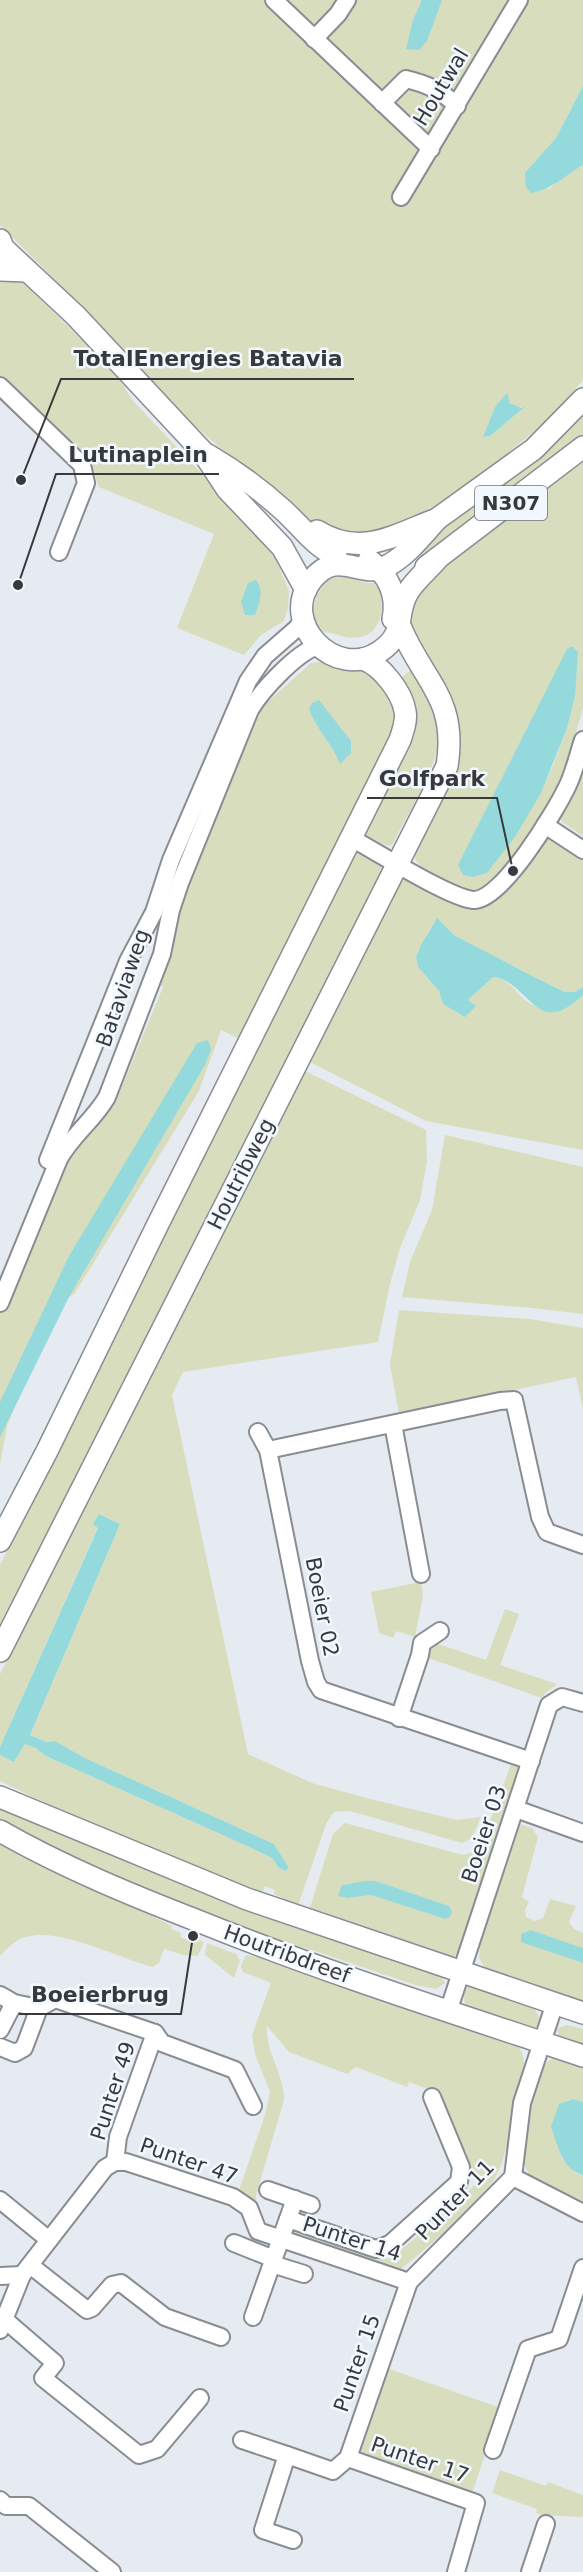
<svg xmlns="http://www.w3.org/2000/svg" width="583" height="2572" font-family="'DejaVu Sans',sans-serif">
<rect width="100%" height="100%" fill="#e5ebf1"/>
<!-- green -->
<g fill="#d8debd" fill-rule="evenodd">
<path d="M 0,0 L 583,0 L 583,86 L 556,138 L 545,151 L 548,190 L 562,177 L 583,165 L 583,380 L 548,420 L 465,488 L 415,520 L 372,538 L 314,524 L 244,468 L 190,422 L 89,314 L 0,225 ZM 507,394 C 509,404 515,408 525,407 L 490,436 L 484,437 L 495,408 Z"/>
<path d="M 16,276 L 112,369 L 134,402 L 258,533 L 276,560 L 289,591 L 288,608 L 284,621 L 261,635 L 244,655 L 177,628 L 214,534 L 99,487 L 91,464 L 0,375 L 0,278 Z"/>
<path d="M 583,413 L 583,438 L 423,559 L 416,548 L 528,465 Z"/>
<path d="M 583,459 L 583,708 L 565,770 L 553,796 L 538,824 L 504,870 L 482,891 C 466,892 426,876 417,862 C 414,858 414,853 413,848 L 451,764 C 443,740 404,627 408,610 C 416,576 494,529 523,508 C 544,493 564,476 583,459 ZM 578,652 C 574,740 540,805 487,873 Z"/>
<path d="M 345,576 L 365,583 L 375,583 C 382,593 383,606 380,618 C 373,641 352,640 335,634 C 331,632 324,633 321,631 C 304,622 317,585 331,579 C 335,577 341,577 345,576 Z"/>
<path d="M 328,661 L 371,672 L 395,699 L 398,724 L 240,1039 L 221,1030 L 199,1091 L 75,1293 L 55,1308 L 7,1426 L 0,1465 L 0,1312 L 66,1157 L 116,1101 L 163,987 L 158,984 L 182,895 L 263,706 L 311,663 Z"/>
<path d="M 412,669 C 425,689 440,714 439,738 C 438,766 405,819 392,845 L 387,846 L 367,836 L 366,828 L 405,750 L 396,682 Z"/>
<path d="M 583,762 L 583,836 L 562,822 L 559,816 Z"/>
<path d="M 549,836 L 583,855 L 583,987 L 573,992 L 565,992 L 538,979 L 454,935 L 437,919 L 429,930 L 416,957 L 418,967 L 439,991 L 443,1004 L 475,1006 L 468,1000 L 493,977 C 513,980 516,996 531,1004 C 540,1008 554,1008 564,1010 L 583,995 L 583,1150 L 426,1121 L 306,1060 L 401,881 L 410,878 L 471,904 L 544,838 Z"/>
<path d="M 355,848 L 386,866 L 0,1633 L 0,1565 Z"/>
<path d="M 301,1069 L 426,1130 L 427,1161 L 420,1200 L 400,1248 L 390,1284 L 378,1342 L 183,1372 L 172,1395 L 248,1754 L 312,1783 L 374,1800 L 457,1820 L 481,1817 L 472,1838 L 462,1843 L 350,1811 L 334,1812 L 326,1824 L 298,1906 L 274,1894 L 275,1890 L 265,1886 L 262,1892 C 172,1861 85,1823 0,1781 L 0,1755 L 14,1762 L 25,1744 C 34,1745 39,1750 46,1756 L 258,1851 L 272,1858 L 279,1868 L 285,1871 L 289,1868 L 274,1844 L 85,1758 L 55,1741 L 46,1742 L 30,1735 L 120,1524 L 99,1514 L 98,1527 L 0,1747 L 0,1674 Z"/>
<path d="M 445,1135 L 583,1167 L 583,1314 L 532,1308 L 402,1297 L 410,1262 L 432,1210 Z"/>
<path d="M 399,1310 L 530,1319 L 583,1328 L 583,1409 L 576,1377 L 399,1414 L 390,1364 Z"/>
<path d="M 421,1582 L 423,1596 L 415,1637 L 396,1631 L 393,1638 L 379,1633 L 371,1592 Z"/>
<path d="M 505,1609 L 519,1614 L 500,1665 L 557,1684 L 544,1694 L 542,1698 L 423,1656 L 429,1641 L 486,1660 Z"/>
<path d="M 511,1764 L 518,1766 L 518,1777 L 497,1833 L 469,1931 L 460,1952 L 452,1958 L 308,1914 L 333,1834 L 345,1823 L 463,1855 L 479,1851 ZM 376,1881 L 449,1906 L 445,1919 L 371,1895 L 348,1898 L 344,1884 Z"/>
<path d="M 0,1800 L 441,1976 L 445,1983 L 436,1989 L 415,1985 L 315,1951 L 265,1938 L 139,1889 L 0,1823 Z"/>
<path d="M 520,1824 L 532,1828 L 538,1837 L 522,1897 L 529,1902 L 525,1910 L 526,1917 L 535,1921 L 543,1918 L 550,1899 L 576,1906 L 569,1922 L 574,1929 L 583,1933 L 583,1948 L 531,1930 L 521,1941 L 583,1963 L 583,2007 L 487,1972 L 479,1958 L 480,1943 Z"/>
<path d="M 0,1840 L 172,1926 L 171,1929 L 181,1933 L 180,1937 L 190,1941 L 192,1937 L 204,1942 L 198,1956 L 184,1955 L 164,1949 L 159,1963 L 152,1967 C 119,1958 59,1927 26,1937 C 15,1940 8,1948 0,1956 Z"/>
<path d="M 207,1943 L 236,1954 L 240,1961 L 234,1978 L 205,1955 Z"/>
<path d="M 246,1955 L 266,1957 L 516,2044 C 533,2062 518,2080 514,2100 C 509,2123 509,2146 500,2168 C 484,2206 432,2242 400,2270 L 288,2236 L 291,2227 L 389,2259 L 417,2237 L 412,2229 L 439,2206 L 447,2210 L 476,2184 L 466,2151 L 456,2151 L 448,2131 L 454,2127 L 441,2094 L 409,2082 L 407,2087 L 356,2067 L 347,2074 L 289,2052 L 267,2026 C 265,2052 284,2073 284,2100 L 256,2195 L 257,2217 L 238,2193 L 265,2115 L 270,2092 L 255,2054 L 252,2035 L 271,1983 L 243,1972 L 241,1966 Z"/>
<path d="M 469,1985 L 534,2007 L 539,2017 L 536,2029 L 469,2009 L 465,2005 L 464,1994 Z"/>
<path d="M 566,2025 L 583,2029 L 583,2048 L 559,2037 L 557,2029 Z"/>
<path d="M 554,2057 L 583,2063 L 583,2102 L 574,2099 L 562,2158 L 575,2173 L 583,2175 L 583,2205 L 533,2182 L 523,2162 L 528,2104 L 541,2067 Z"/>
<path d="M 389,2369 L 501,2408 L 471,2496 L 359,2458 Z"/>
<path d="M 500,2470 L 546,2486 L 548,2482 L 583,2495 L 583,2517 L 542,2515 L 536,2513 L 537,2509 L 492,2493 Z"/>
</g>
<!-- water -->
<g fill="#94dadc">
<path d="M 422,0 L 442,0 L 427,41 L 419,50 L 406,49 L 413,20 Z"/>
<path d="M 583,86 L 583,165 C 564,176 553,189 531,193 L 526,187 L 525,173 L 556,138 Z"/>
<path d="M 507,393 L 510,403 L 521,408 L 526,406 L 490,436 L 483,437 L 495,407 Z"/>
<path d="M 256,580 C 265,591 259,604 255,615 L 245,615 L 241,602 L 248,583 Z"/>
<path d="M 572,646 L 578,652 L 575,696 L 567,728 L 541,793 L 515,837 L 487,873 L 472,877 L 463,875 L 458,865 L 464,853 L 567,649 Z"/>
<path d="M 319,700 L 351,741 L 351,753 L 340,764 C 332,743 316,729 309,709 L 312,703 Z"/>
<path d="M 437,918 L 454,935 L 538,979 L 565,992 L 574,992 L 583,987 L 583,995 C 536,1041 530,981 493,977 L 468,1000 L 476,1006 L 465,1017 L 443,1004 L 439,991 L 418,967 L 416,957 L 421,945 Z"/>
<path d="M 208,1040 L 211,1049 L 206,1063 L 69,1297 L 0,1437 L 0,1402 L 69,1256 L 197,1043 Z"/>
<path d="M 99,1514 L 120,1524 L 30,1735 L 46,1742 L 55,1741 L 85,1758 L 274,1844 L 289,1868 L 285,1871 L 279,1868 L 272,1858 L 258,1851 L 46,1756 L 36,1748 L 25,1744 L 14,1762 L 0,1755 L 0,1747 L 98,1528 L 93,1524 Z"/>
<path d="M 364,1881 L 376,1881 L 449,1906 L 452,1912 L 450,1917 L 445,1919 L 371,1895 L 348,1898 L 338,1896 L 342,1885 Z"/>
<path d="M 531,1930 L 583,1948 L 583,1963 L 521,1942 L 521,1934 Z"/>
<path d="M 574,2099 L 583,2102 L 583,2175 C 562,2170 558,2145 551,2127 L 559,2104 Z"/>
</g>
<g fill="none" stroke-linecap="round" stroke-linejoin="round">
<!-- minor casing -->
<g stroke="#888d94" stroke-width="20">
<g id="minor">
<path d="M 274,0 L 431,149"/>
<path d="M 314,39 L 338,14 L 347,0"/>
<path d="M 382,103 L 406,79 C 427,84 442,91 457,106"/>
<path d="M 401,197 L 519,0"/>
<path d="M 0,386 L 82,465 L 86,483 L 59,552"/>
<path d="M 545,825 L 583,850"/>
<path d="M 351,838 C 377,852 448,897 473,900 C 501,902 555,812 567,787 C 574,773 578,755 583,740"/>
<path d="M 48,1160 L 128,961 L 154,912 L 171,860 L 248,681 L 265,656 L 297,628 L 304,617"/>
<path d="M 0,1303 L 59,1159 C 72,1135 94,1120 107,1097 L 162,954 L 171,910 L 180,883 L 250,710 C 261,691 297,652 318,646"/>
<path d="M 393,1424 L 421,1574"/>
<path d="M 258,1432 L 268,1450 L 310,1661 L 316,1682 L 321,1690 L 531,1761"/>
<path d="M 268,1450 L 500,1401 L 514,1400 L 540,1517 L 547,1532 L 583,1545"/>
<path d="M 399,1718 L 420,1655 L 422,1643 L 440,1631"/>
<path d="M 516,1809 L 583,1833"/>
<path d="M 0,1995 L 14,2003 L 39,2008 L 55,1999 L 155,2033 L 162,2043 L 235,2070 L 253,2106"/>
<path d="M 448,2012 L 549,1705 L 562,1697 L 583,1703"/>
<path d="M 0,2030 L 14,2003"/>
<path d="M 0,2047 L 15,2053 L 24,2048 L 39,2008"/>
<path d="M 115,2162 L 118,2137 L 155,2033"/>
<path d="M 513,2177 L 583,2213"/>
<path d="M 268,2190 L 311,2205"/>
<path d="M 0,2200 L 49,2240"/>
<path d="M 288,2219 L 376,2249 L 390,2244 L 459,2182 L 461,2167 L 432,2097"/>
<path d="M 234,2243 L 274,2259"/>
<path d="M 272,2264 L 304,2274"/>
<path d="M 30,2265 L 87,2310 L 92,2308 L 112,2285 L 121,2283 L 165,2317 L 221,2337"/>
<path d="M 0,2276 L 22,2275"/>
<path d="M 253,2317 L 295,2199"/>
<path d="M 4,2319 L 55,2363 L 43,2378 L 139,2455 L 157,2449 L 200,2398"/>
<path d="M 0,2330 L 22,2275 L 105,2168 L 115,2162 L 126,2162 L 233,2197 L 249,2208 L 258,2231 L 409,2282"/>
<path d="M 242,2440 L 287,2455"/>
<path d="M 493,2450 L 528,2349 L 559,2339 L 583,2268"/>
<path d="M 348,2458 L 409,2282 L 513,2177 L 522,2103 L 555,2003"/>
<path d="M 348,2458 L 476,2503 L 456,2572"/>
<path d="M 0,2500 L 6,2506 L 29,2506 L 112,2572"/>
<path d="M 293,2540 L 263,2530 L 287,2455 L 333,2471 L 348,2458"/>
<path d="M 530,2572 L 546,2524"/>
</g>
</g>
<!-- major casing -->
<g stroke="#888d94" stroke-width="24">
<g id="major">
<path d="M 0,240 L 3,248 L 76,316 L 202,451 L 227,489 L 282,547 L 306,590"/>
<path d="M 0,270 L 27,271"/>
<path d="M 208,455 C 235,471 260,489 283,510 C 302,527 313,545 336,556"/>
<path d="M 437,519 C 422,536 404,559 383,568 C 358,577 336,548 311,581 C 279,623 335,681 379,652 C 408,633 394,615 408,592 C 415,580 429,569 438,558"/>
<path d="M 426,527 L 534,449 L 583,399"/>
<path d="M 317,531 C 359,557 391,537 432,521"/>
<path d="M 369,560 C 388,574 398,595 393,619"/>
<path d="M 426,567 L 583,447"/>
<path d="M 0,1541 L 47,1451 L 158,1224 L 400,740 C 403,731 407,720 405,711 C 402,692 381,665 363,659"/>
<path d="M 0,1651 L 447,766 C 458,698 423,682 400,626"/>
<path d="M 0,1797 L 247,1899 L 583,2013"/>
<path d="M 0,1831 C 63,1867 131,1895 198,1921 C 324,1972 454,2013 583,2056"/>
</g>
</g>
<!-- minor -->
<use href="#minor" stroke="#fff" stroke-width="16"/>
<!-- major -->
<use href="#major" stroke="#fff" stroke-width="21"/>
</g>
<g text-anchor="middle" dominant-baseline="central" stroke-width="5" stroke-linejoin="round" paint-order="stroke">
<!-- shield labels -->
<rect fill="#f2f8ff" stroke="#6f7276" stroke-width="1.5" x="475" y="486" width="72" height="34" rx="4.5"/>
<g font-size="20" font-weight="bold" fill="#37393c">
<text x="511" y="503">N307</text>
</g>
<!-- street labels -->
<g font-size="21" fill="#37393c" stroke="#f2f8ff">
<text transform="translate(441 87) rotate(-59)">Houtwal</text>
<text transform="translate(123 988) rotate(-71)">Bataviaweg</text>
<text transform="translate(241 1174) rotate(-63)">Houtribweg</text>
<text transform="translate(322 1607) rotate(79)">Boeier 02</text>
<text transform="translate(484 1834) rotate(-72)">Boeier 03</text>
<text transform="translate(287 1954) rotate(20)">Houtribdreef</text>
<text transform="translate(113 2091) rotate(-72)">Punter 49</text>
<text transform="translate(189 2161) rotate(19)">Punter 47</text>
<text transform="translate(455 2200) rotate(-46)">Punter 11</text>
<text transform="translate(352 2239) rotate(18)">Punter 14</text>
<text transform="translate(357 2363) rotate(-71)">Punter 15</text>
<text transform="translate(420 2460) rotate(19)">Punter 17</text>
</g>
</g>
<!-- callouts -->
<path fill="none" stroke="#37393c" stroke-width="2" d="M21 480L61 379H354M18 585L56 474H219M513 871L497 798H367M193 1936L181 2014H19"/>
<g fill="#37393c" stroke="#f2f8ff" stroke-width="2">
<circle cx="21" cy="480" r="6"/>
<circle cx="18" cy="585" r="6"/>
<circle cx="513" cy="871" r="6"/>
<circle cx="193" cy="1936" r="6"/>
</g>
<g font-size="22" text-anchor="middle" font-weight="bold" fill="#37393c" stroke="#f2f8ff" stroke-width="5" stroke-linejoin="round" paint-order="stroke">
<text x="208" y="366">TotalEnergies Batavia</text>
<text x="138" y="462">Lutinaplein</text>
<text x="432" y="786">Golfpark</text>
<text x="100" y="2002">Boeierbrug</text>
</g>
</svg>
